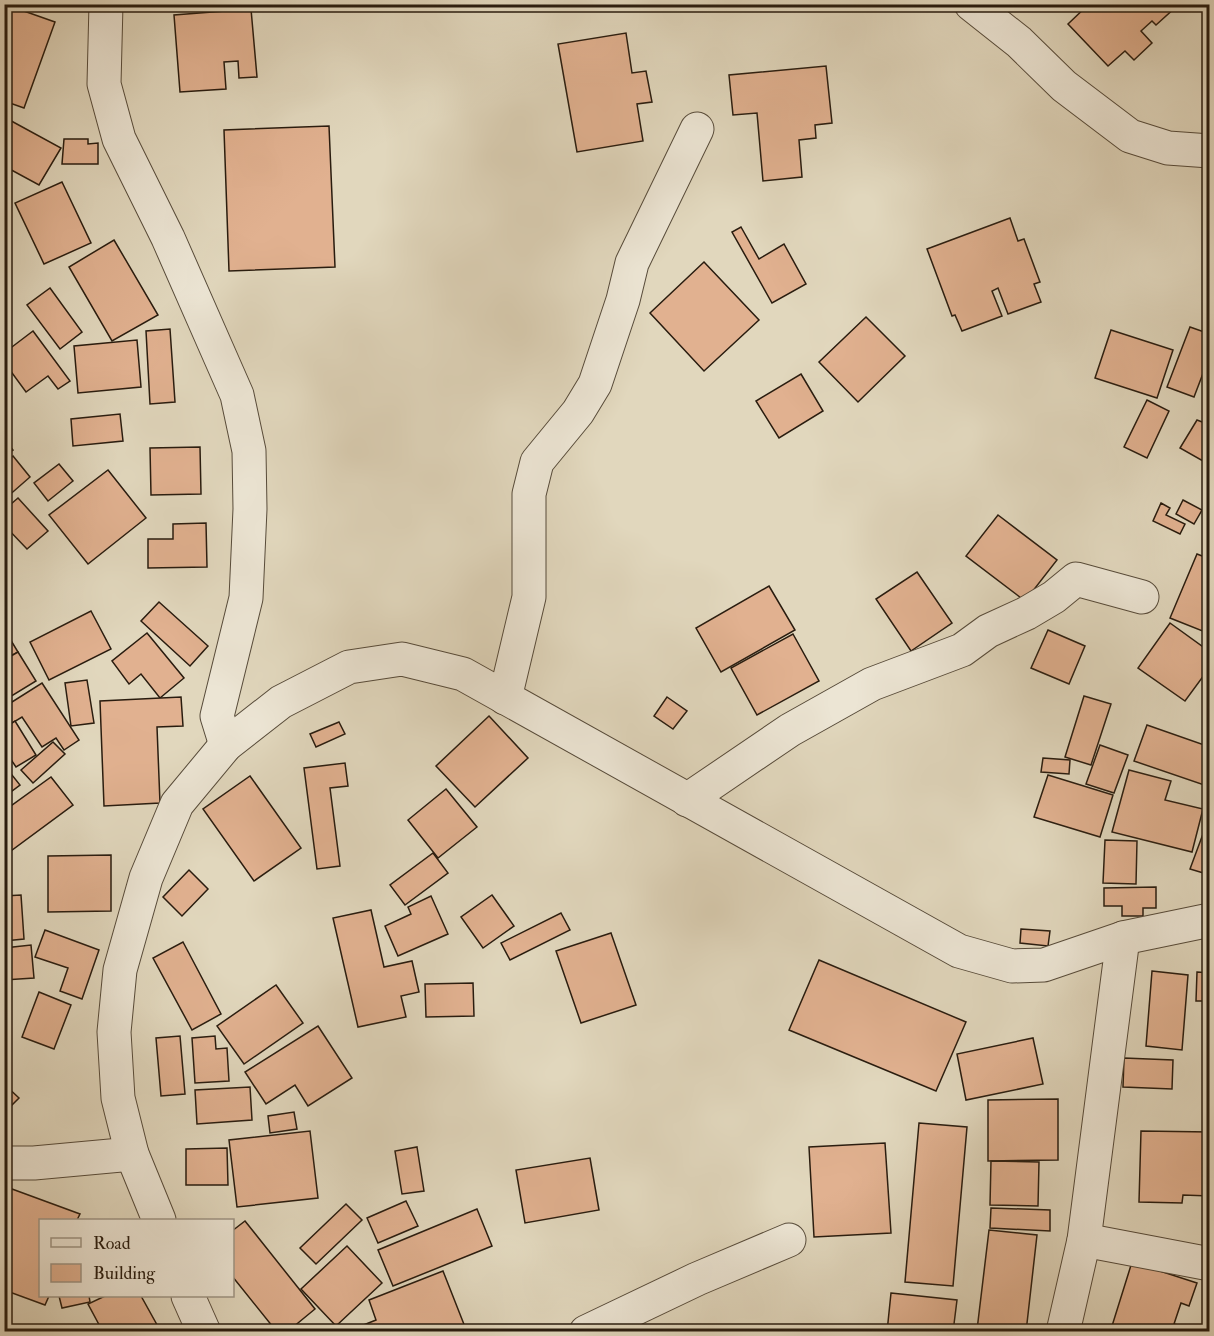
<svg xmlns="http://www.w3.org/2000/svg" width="1214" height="1336" font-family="'IM FELL Double Pica',serif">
<rect width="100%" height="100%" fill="#e1d7bd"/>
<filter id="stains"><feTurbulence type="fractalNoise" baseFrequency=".00333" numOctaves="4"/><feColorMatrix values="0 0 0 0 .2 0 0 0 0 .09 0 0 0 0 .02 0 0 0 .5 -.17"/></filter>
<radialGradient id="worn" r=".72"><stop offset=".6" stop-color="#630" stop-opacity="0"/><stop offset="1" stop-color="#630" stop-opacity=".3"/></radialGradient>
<!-- building -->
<g fill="#e1b190" stroke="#291c0f" stroke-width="1.5">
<path d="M 4,4 L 55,22 L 24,108 L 4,101 Z"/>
<path d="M 1089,4 L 1176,4 L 1177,6 L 1156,25 L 1152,21 L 1141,31 L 1152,43 L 1134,60 L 1125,51 L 1108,66 L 1068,24 Z"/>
<path d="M 251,9 L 257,77 L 239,78 L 238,61 L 224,62 L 226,89 L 180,92 L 174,15 Z"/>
<path d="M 626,33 L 632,73 L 646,71 L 652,102 L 637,104 L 643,141 L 577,152 L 558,44 Z"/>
<path d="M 826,66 L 832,123 L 815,125 L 816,138 L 799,140 L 802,177 L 763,181 L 757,113 L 733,115 L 729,75 Z"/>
<path d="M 4,117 L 61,148 L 39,185 L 4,166 Z"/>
<path d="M 329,126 L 335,267 L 229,271 L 224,130 Z"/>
<path d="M 64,139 L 88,139 L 88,144 L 98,143 L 98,164 L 62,164 Z"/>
<path d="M 62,182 L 91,243 L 44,264 L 15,203 Z"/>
<path d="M 1010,218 L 1018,241 L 1024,239 L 1040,282 L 1034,284 L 1041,302 L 1008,314 L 998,288 L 992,291 L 1002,316 L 962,331 L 955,315 L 952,316 L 927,249 Z"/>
<path d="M 741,227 L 759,259 L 784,244 L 806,284 L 772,303 L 732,232 Z"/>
<path d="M 114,240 L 158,315 L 112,341 L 69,267 Z"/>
<path d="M 704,262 L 759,320 L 704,371 L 650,313 Z"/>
<path d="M 50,288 L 82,332 L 60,349 L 27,305 Z"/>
<path d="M 866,317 L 905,356 L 858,402 L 819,362 Z"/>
<path d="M 1190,327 L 1210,334 L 1210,355 L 1194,397 L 1167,387 Z"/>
<path d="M 170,329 L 175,402 L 150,404 L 146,331 Z"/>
<path d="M 1111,330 L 1173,350 L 1157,398 L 1095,378 Z"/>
<path d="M 33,331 L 70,381 L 58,389 L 48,376 L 26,392 L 4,362 L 4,353 Z"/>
<path d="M 137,340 L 141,387 L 78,393 L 74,346 Z"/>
<path d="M 801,374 L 823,411 L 779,438 L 756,401 Z"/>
<path d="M 1147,400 L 1169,411 L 1147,458 L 1124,447 Z"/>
<path d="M 120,414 L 123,441 L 73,446 L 71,419 Z"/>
<path d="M 1197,420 L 1210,425 L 1210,465 L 1180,448 Z"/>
<path d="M 4,439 L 13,450 L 4,456 Z"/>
<path d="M 200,447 L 201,494 L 151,495 L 150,448 Z"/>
<path d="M 13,456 L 30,477 L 6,498 L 4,463 Z"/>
<path d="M 59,464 L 73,481 L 48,501 L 34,483 Z"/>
<path d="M 108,470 L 146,518 L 88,564 L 49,515 Z"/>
<path d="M 18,498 L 48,531 L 27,549 L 4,525 L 4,510 Z"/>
<path d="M 1183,500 L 1202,510 L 1194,524 L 1176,514 Z"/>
<path d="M 1161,503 L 1170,508 L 1166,515 L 1185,524 L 1180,534 L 1153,521 Z"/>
<path d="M 1210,514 L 1210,530 L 1203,527 Z"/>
<path d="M 998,515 L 1057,560 L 1025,601 L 966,556 Z"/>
<path d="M 206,523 L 207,567 L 148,568 L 148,539 L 173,539 L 173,524 Z"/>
<path d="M 1197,554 L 1210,559 L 1210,634 L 1170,618 Z"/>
<path d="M 917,572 L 952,623 L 911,651 L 876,599 Z"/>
<path d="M 769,586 L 795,630 L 721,672 L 696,628 Z"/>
<path d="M 159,602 L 208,646 L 190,666 L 141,621 Z"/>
<path d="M 91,611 L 111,649 L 49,680 L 30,642 Z"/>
<path d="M 1170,623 L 1210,652 L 1210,667 L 1185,701 L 1138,668 Z"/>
<path d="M 4,629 L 18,652 L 4,660 Z"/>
<path d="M 1048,630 L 1085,646 L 1069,684 L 1031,668 Z"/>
<path d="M 147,633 L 184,678 L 160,698 L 141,674 L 129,684 L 112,661 Z"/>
<path d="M 793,634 L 819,681 L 757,715 L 731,668 Z"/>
<path d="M 18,652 L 36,681 L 5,700 L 4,660 Z"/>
<path d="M 87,680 L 94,723 L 71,726 L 65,683 Z"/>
<path d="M 42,683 L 79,740 L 64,750 L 56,738 L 42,747 L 22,717 L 4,728 L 4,707 Z"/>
<path d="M 1084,696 L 1111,704 L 1091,765 L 1065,757 Z"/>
<path d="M 181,697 L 183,726 L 157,727 L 160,803 L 104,806 L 100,701 Z"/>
<path d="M 667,697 L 687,711 L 673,729 L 654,716 Z"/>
<path d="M 489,716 L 528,758 L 475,807 L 436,766 Z"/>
<path d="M 15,721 L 36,755 L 16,767 L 4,749 L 4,728 Z"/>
<path d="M 339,722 L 345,734 L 316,747 L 310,734 Z"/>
<path d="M 1147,725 L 1210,747 L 1210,787 L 1134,761 Z"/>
<path d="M 53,742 L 65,754 L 33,783 L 21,770 Z"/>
<path d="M 1100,745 L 1128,755 L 1114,793 L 1086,784 Z"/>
<path d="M 1043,758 L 1070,760 L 1069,774 L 1041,772 Z"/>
<path d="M 345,763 L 348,786 L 330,788 L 340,866 L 317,869 L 304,768 Z"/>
<path d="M 4,765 L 20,785 L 4,797 Z"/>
<path d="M 1129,770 L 1171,781 L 1165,800 L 1203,809 L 1192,852 L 1112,832 Z"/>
<path d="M 1048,775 L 1113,795 L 1100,837 L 1034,817 Z"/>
<path d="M 250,776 L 301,848 L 254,881 L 203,809 Z"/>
<path d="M 51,777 L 73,805 L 4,856 L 4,811 Z"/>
<path d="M 446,789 L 477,827 L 438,858 L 408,820 Z"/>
<path d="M 1210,815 L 1210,875 L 1190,869 Z"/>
<path d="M 1105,840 L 1137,841 L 1136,884 L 1103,883 Z"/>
<path d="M 433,853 L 448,873 L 405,905 L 390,885 Z"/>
<path d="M 111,855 L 111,911 L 48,912 L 48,856 Z"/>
<path d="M 189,870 L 208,889 L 182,916 L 163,897 Z"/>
<path d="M 1156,887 L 1156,908 L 1143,908 L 1143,916 L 1122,916 L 1122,906 L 1104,906 L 1104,888 Z"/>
<path d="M 21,895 L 24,939 L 4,941 L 4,896 Z"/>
<path d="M 492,895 L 514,926 L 483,948 L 461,917 Z"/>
<path d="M 431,896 L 448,934 L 398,956 L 385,926 L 411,914 L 408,907 Z"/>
<path d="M 371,910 L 384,967 L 412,961 L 419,992 L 401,996 L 406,1017 L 358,1027 L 333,918 Z"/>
<path d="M 561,913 L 570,930 L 510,960 L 501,943 Z"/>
<path d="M 1021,929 L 1050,931 L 1048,946 L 1020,943 Z"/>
<path d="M 45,930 L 99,950 L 82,999 L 60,991 L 68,968 L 35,957 Z"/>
<path d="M 611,933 L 636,1005 L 581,1023 L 556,951 Z"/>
<path d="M 183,942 L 221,1014 L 192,1030 L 153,958 Z"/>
<path d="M 31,945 L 34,978 L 4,980 L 4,948 Z"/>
<path d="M 819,960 L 966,1022 L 936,1091 L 789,1030 Z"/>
<path d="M 1152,971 L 1188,975 L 1182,1050 L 1146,1046 Z"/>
<path d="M 1197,972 L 1210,973 L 1210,1001 L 1196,1001 Z"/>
<path d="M 473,983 L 474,1016 L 426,1017 L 425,984 Z"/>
<path d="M 276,985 L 303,1023 L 244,1064 L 217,1026 Z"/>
<path d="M 39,992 L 71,1005 L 54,1049 L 22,1037 Z"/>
<path d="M 318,1026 L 352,1078 L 308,1106 L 295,1085 L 266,1104 L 245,1072 Z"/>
<path d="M 180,1036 L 185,1094 L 161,1096 L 156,1038 Z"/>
<path d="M 215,1036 L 216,1049 L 227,1048 L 229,1081 L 195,1083 L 192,1038 Z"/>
<path d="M 1033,1038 L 1043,1084 L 966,1100 L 957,1054 Z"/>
<path d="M 1124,1058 L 1173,1060 L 1172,1089 L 1123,1087 Z"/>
<path d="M 4,1084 L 19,1098 L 4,1113 Z"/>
<path d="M 250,1087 L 252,1120 L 197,1124 L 195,1090 Z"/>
<path d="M 1058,1099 L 1058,1160 L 988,1161 L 988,1100 Z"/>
<path d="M 294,1112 L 297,1129 L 270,1133 L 268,1116 Z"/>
<path d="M 919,1123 L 967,1127 L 953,1286 L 905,1282 Z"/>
<path d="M 310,1131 L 318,1198 L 237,1207 L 229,1140 Z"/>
<path d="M 1141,1131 L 1210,1132 L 1210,1196 L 1183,1195 L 1182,1203 L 1139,1202 Z"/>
<path d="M 885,1143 L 891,1233 L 814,1237 L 809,1147 Z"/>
<path d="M 417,1147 L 424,1191 L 402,1194 L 395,1151 Z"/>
<path d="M 227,1148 L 228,1185 L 186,1185 L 186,1149 Z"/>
<path d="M 590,1158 L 599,1210 L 525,1223 L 516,1170 Z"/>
<path d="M 991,1161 L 1039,1162 L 1038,1206 L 990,1205 Z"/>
<path d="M 12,1189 L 80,1214 L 77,1220 L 40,1220 L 40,1296 L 49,1296 L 45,1305 L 4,1290 L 4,1209 Z"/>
<path d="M 406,1201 L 418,1226 L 378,1243 L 367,1218 Z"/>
<path d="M 346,1204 L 362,1220 L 316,1264 L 300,1248 Z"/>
<path d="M 991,1208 L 1050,1210 L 1050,1231 L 990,1228 Z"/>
<path d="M 477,1209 L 492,1246 L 393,1286 L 378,1250 Z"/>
<path d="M 245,1221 L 315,1309 L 287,1332 L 277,1332 L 232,1276 L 232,1231 Z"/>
<path d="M 989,1230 L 1037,1235 L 1026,1332 L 977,1330 Z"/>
<path d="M 347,1246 L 382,1283 L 336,1326 L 301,1289 Z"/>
<path d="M 1132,1262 L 1197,1283 L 1189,1306 L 1181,1303 L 1174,1324 L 1178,1325 L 1176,1332 L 1129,1332 L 1112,1326 Z"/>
<path d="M 443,1271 L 467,1332 L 357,1332 L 356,1328 L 376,1320 L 369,1300 Z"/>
<path d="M 891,1293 L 957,1300 L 953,1332 L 887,1332 Z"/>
<path d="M 59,1296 L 89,1296 L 90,1302 L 62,1308 Z"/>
<path d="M 105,1296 L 141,1296 L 161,1332 L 103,1332 L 88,1304 Z"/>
</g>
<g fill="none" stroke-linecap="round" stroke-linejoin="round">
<!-- minor casing -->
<g stroke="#574b3a" stroke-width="35">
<g id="minor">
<path d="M 106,4 L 104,84 L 119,139 L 168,238 L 237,395 L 249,451 L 250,509 L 246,598 L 217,716 L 226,745"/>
<path d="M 971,4 L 1019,42 L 1064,86 L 1130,136 L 1168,148 L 1210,151"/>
<path d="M 505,698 L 529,597 L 529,494 L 537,462 L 578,412 L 595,384 L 623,300 L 632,263 L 697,129"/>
<path d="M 687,800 L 790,730 L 872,684 L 962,650 L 988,631 L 1027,613 L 1054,597 L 1076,579 L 1142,597"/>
<path d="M 4,1163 L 34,1163 L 132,1154"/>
<path d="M 159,1220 L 132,1154 L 118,1098 L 114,1032 L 120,970 L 146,878 L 177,804 L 226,745 L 281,702 L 349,667 L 402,659 L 463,674 L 959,951 L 1012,966 L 1044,965 L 1123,938 L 1210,920"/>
<path d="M 1084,1240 L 1210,1264"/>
<path d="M 188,1296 L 204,1332"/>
<path d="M 586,1332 L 697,1279 L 789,1240"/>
<path d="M 1063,1332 L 1084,1240 L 1123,938"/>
</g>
</g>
<!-- minor -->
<use href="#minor" stroke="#ece5d4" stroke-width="33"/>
</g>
<!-- margin -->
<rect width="1214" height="1336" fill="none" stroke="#e1d7bd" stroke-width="24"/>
<rect x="6" y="6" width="1202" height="1324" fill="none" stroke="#291c0f" stroke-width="3"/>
<rect x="12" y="12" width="1190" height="1312" fill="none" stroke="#291c0f" stroke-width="1.5"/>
<!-- legend -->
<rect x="39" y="1219" width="195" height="78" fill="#ece5d4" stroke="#9e9585" stroke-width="1.5"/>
<rect x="51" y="1238" width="30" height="9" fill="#ece5d4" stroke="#9e9585" stroke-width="1.5"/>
<text x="93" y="1249" font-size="18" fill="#291c0f">Road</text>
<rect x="51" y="1264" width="30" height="18" fill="#e1b190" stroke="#9e9585" stroke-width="1.5"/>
<text x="93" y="1279" font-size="18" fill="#291c0f">Building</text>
<rect width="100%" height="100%" filter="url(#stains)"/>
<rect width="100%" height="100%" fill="url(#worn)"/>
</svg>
